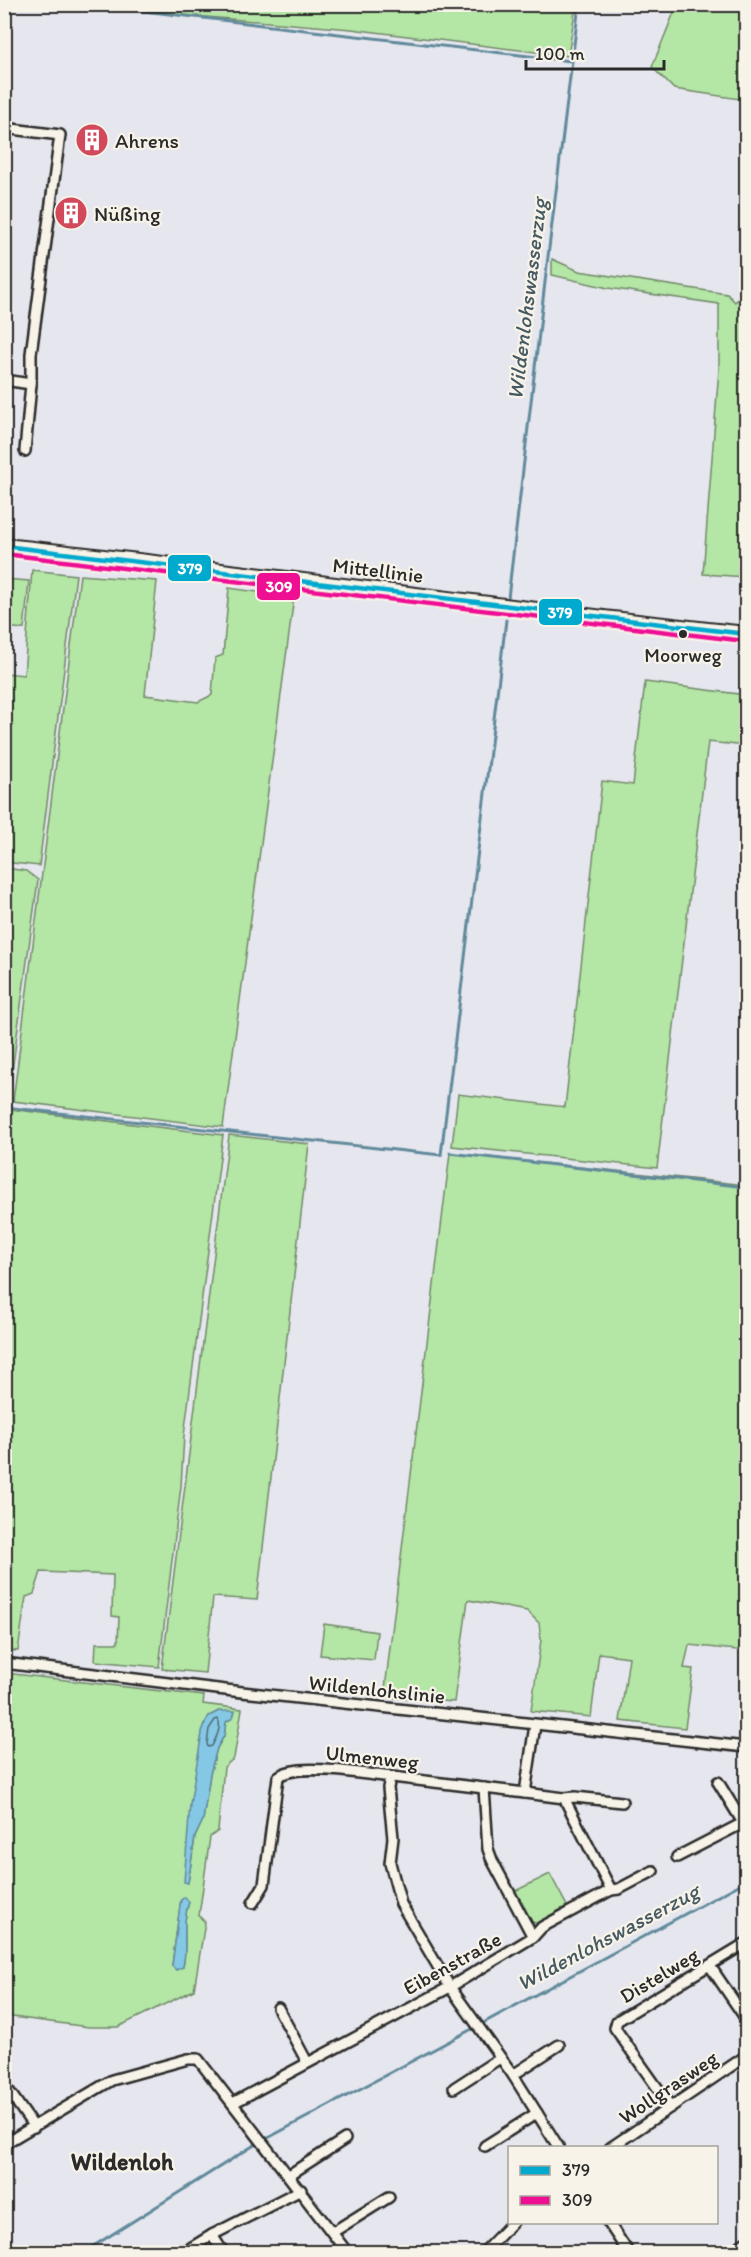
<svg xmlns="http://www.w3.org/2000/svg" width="751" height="2257" font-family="Itim,sans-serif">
<rect width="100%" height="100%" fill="#e6e7ee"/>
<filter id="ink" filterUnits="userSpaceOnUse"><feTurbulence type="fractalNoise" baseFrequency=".0167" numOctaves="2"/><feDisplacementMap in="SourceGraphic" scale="12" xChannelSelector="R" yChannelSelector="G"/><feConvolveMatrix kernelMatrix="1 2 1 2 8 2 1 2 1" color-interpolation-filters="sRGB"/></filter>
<g filter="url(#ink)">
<!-- green -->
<g fill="#b4e6a6" stroke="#708868" stroke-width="1.5" fill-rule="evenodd">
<path d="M 83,5 L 576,5 L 568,56 L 351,29 L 147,12 Z"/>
<path d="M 677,5 L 746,5 L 746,100 L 674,89 L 652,67 Z"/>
<path d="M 552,259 L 579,271 L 727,294 L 735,302 L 741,296 L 746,297 L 746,577 L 703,574 L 719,368 L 719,304 L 608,288 L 552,275 Z"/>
<path d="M 32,570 L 76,575 L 39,866 L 4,862 L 5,673 L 24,675 Z"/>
<path d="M 80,575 L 157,581 L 145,695 L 198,702 L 212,695 L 215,658 L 223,655 L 229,588 L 294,597 L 223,1127 L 13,1101 Z"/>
<path d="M 5,579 L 29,581 L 24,629 L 5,627 Z"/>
<path d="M 645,682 L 746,695 L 746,746 L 708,742 L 657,1168 L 452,1146 L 458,1094 L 565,1107 L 602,781 L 633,785 Z"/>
<path d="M 5,868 L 26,871 L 38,880 L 8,1101 L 4,1101 Z"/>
<path d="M 9,1109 L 223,1135 L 184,1436 L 181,1486 L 159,1667 L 95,1661 L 96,1643 L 118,1643 L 119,1617 L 112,1616 L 113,1575 L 41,1572 L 34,1594 L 26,1597 L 18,1651 L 5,1650 L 4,1142 Z"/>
<path d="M 229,1135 L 309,1144 L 257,1600 L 213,1597 L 205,1673 L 162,1669 Z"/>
<path d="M 450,1153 L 746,1185 L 746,1651 L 689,1645 L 684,1668 L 693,1669 L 685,1728 L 620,1721 L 629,1657 L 599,1653 L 591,1717 L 531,1711 L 541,1640 L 539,1623 L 527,1611 L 468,1600 L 454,1702 L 384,1697 Z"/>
<path d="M 324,1624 L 377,1632 L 374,1660 L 320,1655 Z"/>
<path d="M 5,1673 L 204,1696 L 203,1704 L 242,1709 L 234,1758 L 224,1767 L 218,1831 L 210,1837 L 199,1916 L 205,1922 L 194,1990 L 118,2027 L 89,2027 L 5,2016 ZM 219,1711 L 229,1719 L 226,1722 L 224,1736 L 217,1748 L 210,1774 L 203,1820 L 195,1837 L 188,1883 L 203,1727 L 209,1716 ZM 181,1900 L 189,1902 C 181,1923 188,1945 183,1967 L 172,1965 Z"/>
<path d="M 550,1874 L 567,1906 L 537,1923 L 531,1922 L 515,1891 Z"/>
</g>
<!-- water -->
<g fill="#85c8e6" stroke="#61899b" stroke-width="1.5">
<path d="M 219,1711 L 235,1711 L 233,1718 L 226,1722 L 224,1736 L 217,1748 L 210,1774 L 203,1820 L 195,1837 L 188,1883 L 184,1882 L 190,1804 L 203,1727 L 209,1716 Z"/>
<path d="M 185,1897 L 189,1902 C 181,1923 188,1945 183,1967 L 176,1970 L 172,1966 L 180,1905 L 181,1900 Z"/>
</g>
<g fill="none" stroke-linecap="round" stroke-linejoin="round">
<!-- shore -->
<path stroke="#4f6a76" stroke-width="1.5" d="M 218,1719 C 222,1727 216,1738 212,1746 L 208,1747 L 207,1744 L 209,1729 L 215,1720 Z"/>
<!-- stream -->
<g stroke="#61899b" stroke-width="3">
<path d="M 83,4 L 571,61"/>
<path d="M 508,598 L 549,248 L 579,4"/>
<path d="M 4,1107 L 441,1155 L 506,620"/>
<path d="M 450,1153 L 746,1187"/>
<path d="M 485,2022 L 746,1881"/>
<path d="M 268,2138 L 472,2029"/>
<path d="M 84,2252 L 256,2144"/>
</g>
<!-- street casing -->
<g stroke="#2b2b2b" stroke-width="14">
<g id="street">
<path d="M 4,128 L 60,135 L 31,354 L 31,384"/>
<path d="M 4,380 L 31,384 L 25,451"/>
<path d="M 4,1663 L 242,1692 L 746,1747"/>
<path d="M 390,1777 L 388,1788 L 393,1838 L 390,1863 L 401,1904 L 450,1987 L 513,2075 L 559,2148"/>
<path d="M 718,1782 L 745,1826"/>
<path d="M 484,1788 L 488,1849 L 492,1860 L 533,1937"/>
<path d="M 525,1793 L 564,1798 L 611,1890"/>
<path d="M 564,1798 L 575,1797 L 622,1802"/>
<path d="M 677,1857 L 743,1823"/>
<path d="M 253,1903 L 264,1885 L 278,1777 C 290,1766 326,1770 342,1771 L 525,1793 L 535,1725"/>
<path d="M 710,1966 L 746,2019"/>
<path d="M 278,2008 L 307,2062"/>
<path d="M 513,2075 L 559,2045"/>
<path d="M 4,2084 L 34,2127"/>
<path d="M 454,2088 L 500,2058"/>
<path d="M 233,2103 L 450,1987 L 533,1937 L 542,1927 L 611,1890 L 619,1889 L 653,1871"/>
<path d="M 671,2107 L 615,2028 L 617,2021 L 746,1943"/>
<path d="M 4,2144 L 112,2080 L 188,2059 L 198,2059 L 347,2252"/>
<path d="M 485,2146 L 537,2113"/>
<path d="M 610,2148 L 746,2056"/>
<path d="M 289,2175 L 345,2139"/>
<path d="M 608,2222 L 628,2252"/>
<path d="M 333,2232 L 389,2197"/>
<path d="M 184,2252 L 212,2235"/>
<path d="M 223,2252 L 212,2235 L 301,2190"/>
<path d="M 484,2252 L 513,2222"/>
<path d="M 732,2252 L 746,2242"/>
</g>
</g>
<!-- secondary casing -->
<g stroke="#2b2b2b" stroke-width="18">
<path id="secondary" d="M 4,546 C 252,572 499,608 746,634"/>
</g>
<!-- street -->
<use href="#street" stroke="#f7f3e8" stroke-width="9"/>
<!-- secondary -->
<use href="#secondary" stroke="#f7f3e8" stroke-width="14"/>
<!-- bus-1 casing -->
<g stroke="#f7f3e8" stroke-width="9">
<path id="bus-1" d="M 4,546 L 746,634"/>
</g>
<!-- bus-2 casing -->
<g stroke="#f7f3e8" stroke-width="9">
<path id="bus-2" d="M 4,554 L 745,641"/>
</g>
<!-- bus-1 -->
<use href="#bus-1" stroke="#00a9ce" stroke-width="4.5"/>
<!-- bus-2 -->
<use href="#bus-2" stroke="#ee0f93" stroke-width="4.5"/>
</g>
</g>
<!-- icons -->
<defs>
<g id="building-disc" transform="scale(1.725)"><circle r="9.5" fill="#d1495b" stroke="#f7f3e8"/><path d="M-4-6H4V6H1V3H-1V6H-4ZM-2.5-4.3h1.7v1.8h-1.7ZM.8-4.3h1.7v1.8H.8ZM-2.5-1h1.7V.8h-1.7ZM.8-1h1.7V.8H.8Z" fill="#fff"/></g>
</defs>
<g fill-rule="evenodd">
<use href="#building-disc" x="92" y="140"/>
<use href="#building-disc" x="71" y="213"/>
</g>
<!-- markers -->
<circle fill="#2b2b2b" stroke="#f7f3e8" stroke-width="2" cx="683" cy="634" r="5"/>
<g text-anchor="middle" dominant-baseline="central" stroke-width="4.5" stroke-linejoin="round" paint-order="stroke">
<!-- bus labels -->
<g font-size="20" fill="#2b2b2b" stroke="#f7f3e8">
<text x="683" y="655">Moorweg</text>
</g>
<!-- poi labels -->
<g font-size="21" fill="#2b2b2b" stroke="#f7f3e8" text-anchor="start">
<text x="115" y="140">Ahrens</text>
<text x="94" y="213">Nüßing</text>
</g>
<!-- street labels -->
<g font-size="21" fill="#2b2b2b" stroke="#f7f3e8">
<text transform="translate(378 570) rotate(7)">Mittellinie</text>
<text transform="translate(377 1689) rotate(6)">Wildenlohslinie</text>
<text transform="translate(372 1757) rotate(6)">Ulmenweg</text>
<text transform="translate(452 1963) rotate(-29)">Eibenstraße</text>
<text transform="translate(659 1975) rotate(-31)">Distelweg</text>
<text transform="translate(668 2087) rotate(-34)">Wollgrasweg</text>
</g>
<!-- water labels -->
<g font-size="22" font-style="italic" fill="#465a63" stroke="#f7f3e8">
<text transform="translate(527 299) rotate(-83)">Wildenlohswasserzug</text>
<text transform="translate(608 1937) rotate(-28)">Wildenlohswasserzug</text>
</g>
<!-- quarter labels -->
<g font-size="24" font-weight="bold" fill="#2b2b2b" stroke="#f7f3e8">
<text x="122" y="2161">Wildenloh</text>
</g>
</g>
<g stroke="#f7f3e8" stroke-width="2">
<rect x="167" y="554" width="45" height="28" rx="6" fill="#00a9ce"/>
<rect x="256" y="572" width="45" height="29" rx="6" fill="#ee0f93"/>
<rect x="538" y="598" width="45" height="28" rx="6" fill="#00a9ce"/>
</g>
<g font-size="16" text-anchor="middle" font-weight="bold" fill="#fff">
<text x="190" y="574">379</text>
<text x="279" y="592">309</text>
<text x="560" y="618">379</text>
</g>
<!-- margin -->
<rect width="751" height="2257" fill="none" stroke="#f7f3e8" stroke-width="24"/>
<rect x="12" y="12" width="727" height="2233" fill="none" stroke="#2b2b2b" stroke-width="2" filter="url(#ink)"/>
<!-- legend -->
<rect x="508" y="2146" width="210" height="78" fill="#f7f3e8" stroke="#a5a39c" stroke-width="1.5"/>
<rect x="520" y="2166" width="30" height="9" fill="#00a9ce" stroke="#a5a39c" stroke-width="1.5"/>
<text x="562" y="2176" font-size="18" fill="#2b2b2b">379</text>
<rect x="520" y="2196" width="30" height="9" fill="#ee0f93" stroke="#a5a39c" stroke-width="1.5"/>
<text x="562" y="2206" font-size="18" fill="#2b2b2b">309</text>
<!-- scale -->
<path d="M526 60v9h138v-9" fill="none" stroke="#2b2b2b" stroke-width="3"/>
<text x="535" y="60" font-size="18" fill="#2b2b2b" stroke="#f7f3e8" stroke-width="4.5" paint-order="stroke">100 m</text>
</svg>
